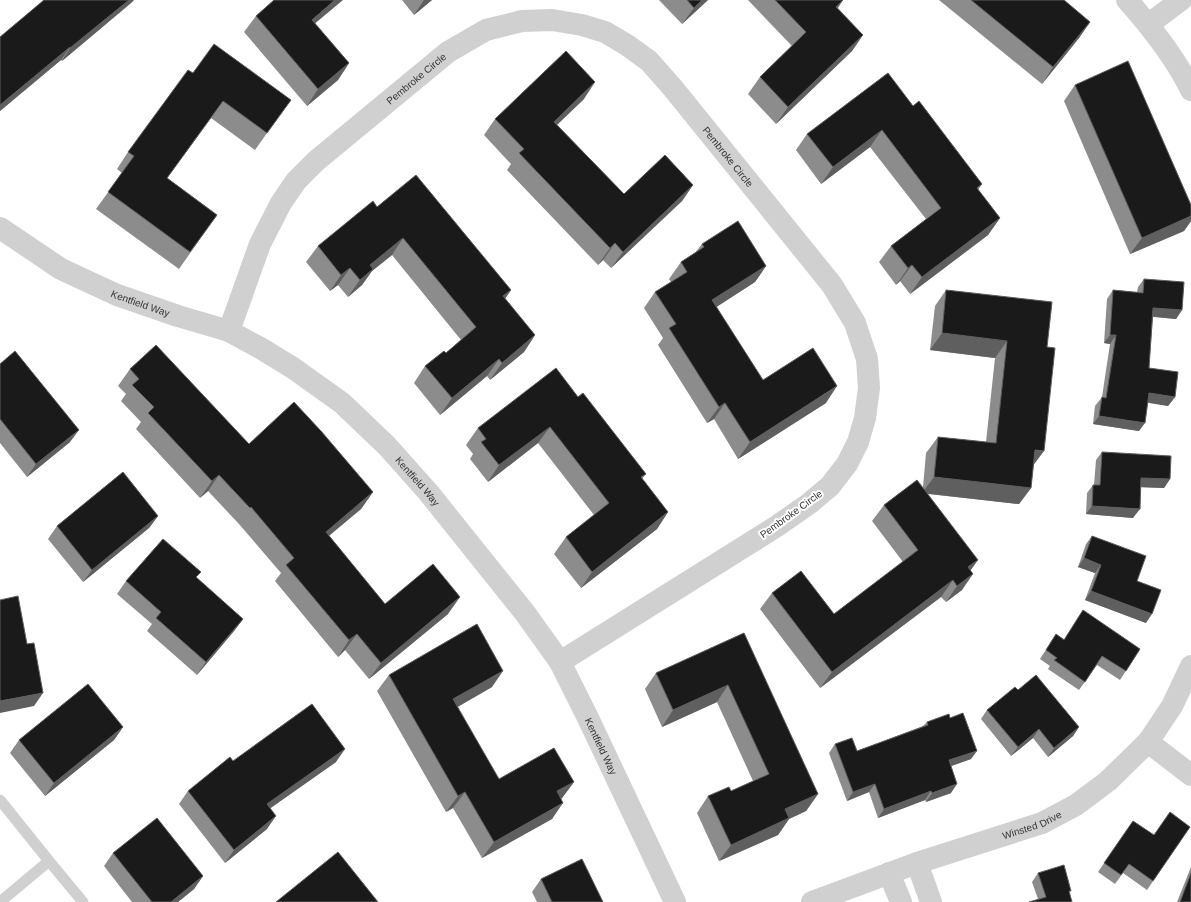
<svg xmlns="http://www.w3.org/2000/svg" width="1191" height="902" font-family="Helvetica,sans-serif">
<rect width="100%" height="100%" fill="#fff"/>
<g fill="none" stroke-linecap="round" stroke-linejoin="round">
<!-- service -->
<g stroke="#d0d0d0" stroke-width="11">
<path d="M 0,800 L 49,861"/>
<path d="M 0,902 L 49,861 L 83,902"/>
</g>
<!-- minor -->
<g stroke="#d0d0d0" stroke-width="22">
<path d="M 1127,0 C 1151,27 1175,57 1191,90"/>
<path d="M 1149,24 L 1181,0"/>
<path id="s1" d="M 0,228 L 61,269 L 117,295 L 178,316 L 229,331 L 262,349 L 293,368 L 342,403 L 387,446 L 428,492 L 525,613 L 560,662 L 588,718 L 675,902"/>
<path id="s2" d="M 229,331 L 260,244 L 281,203 L 296,181 L 316,161 L 448,52 L 486,30 L 522,21 L 552,20 L 582,25 L 605,32 L 627,45 L 649,61 L 672,87 L 832,285 L 855,323 L 867,359 L 869,388 L 865,418 L 858,442 L 847,464 L 830,486 L 810,503 L 777,526 L 560,662"/>
<path d="M 1148,742 L 1191,775"/>
<path d="M 917,863 L 931,902"/>
<path d="M 889,873 L 901,902"/>
<path id="s3" d="M 812,902 L 917,863 L 1042,823 L 1076,805 L 1108,781 L 1148,742 L 1172,706 L 1191,666"/>
</g>
</g>
<!-- wall -->
<g fill="#8c8c8c">
<path d="M 44,0 L 134,0 L 131,3 L 62,61 L 61,60 L 0,111 L 0,37 Z"/>
<path d="M 402,0 L 432,0 L 414,15 Z"/>
<path d="M 659,0 L 708,0 L 682,24 Z"/>
<path d="M 748,0 L 843,0 L 838,8 L 863,35 L 852,51 L 776,124 L 748,94 L 760,77 L 792,46 Z"/>
<path d="M 939,0 L 1064,0 L 1090,22 L 1079,38 L 1042,84 Z"/>
<path d="M 256,16 L 315,23 L 349,63 L 338,80 L 307,106 L 244,32 Z"/>
<path d="M 193,73 L 279,116 L 255,150 L 211,118 L 167,178 L 217,215 L 179,269 L 96,209 L 122,173 L 117,169 L 128,152 Z"/>
<path d="M 1075,85 L 1191,205 L 1191,221 L 1184,231 L 1130,254 L 1064,101 Z"/>
<path d="M 584,99 L 557,125 L 624,194 L 693,185 L 682,201 L 611,268 L 603,260 L 598,265 L 507,170 L 511,164 L 484,135 L 495,119 Z"/>
<path d="M 913,106 L 982,184 L 978,190 L 1000,218 L 988,235 L 910,294 L 900,281 L 896,285 L 879,262 L 891,246 L 926,219 L 870,147 L 821,184 L 796,150 L 807,134 Z"/>
<path d="M 377,207 L 511,290 L 505,299 L 535,335 L 524,352 L 490,380 L 487,376 L 440,415 L 414,383 L 425,366 L 446,353 L 461,340 L 392,255 L 372,271 L 362,285 L 348,297 L 338,285 L 330,291 L 306,262 L 318,246 Z"/>
<path d="M 702,244 L 766,266 L 755,282 L 716,307 L 763,380 L 826,403 L 738,459 L 714,419 L 707,423 L 658,345 L 663,338 L 644,308 L 655,292 L 671,282 L 669,279 L 681,262 L 695,253 Z"/>
<path d="M 1144,279 L 1182,310 L 1176,319 L 1153,317 L 1149,368 L 1175,397 L 1168,406 L 1148,402 L 1139,431 L 1093,424 L 1095,406 L 1102,397 L 1110,344 L 1104,343 L 1107,299 L 1113,290 L 1137,292 L 1138,287 Z"/>
<path d="M 946,290 L 1052,302 L 1031,488 L 1019,504 L 928,494 L 970,570 L 962,590 L 946,602 L 941,597 L 820,688 L 760,609 L 772,593 L 834,614 L 903,562 L 872,521 L 884,505 L 923,487 L 926,453 L 938,437 L 986,442 L 995,358 L 930,350 L 935,306 Z"/>
<path d="M 0,364 L 70,442 L 27,477 L 0,443 Z"/>
<path d="M 130,369 L 249,444 L 373,492 L 361,509 L 329,536 L 385,604 L 448,614 L 369,679 L 345,650 L 338,657 L 275,581 L 281,573 L 239,524 L 208,491 L 200,498 L 136,429 L 141,422 L 121,401 L 126,394 L 118,386 Z"/>
<path d="M 578,397 L 646,474 L 642,479 L 668,512 L 657,529 L 581,588 L 554,554 L 566,537 L 594,515 L 538,443 L 488,482 L 470,459 L 473,454 L 466,445 L 478,428 Z"/>
<path d="M 1102,452 L 1170,479 L 1164,488 L 1141,487 L 1133,518 L 1086,514 L 1087,493 L 1093,485 L 1094,485 L 1096,460 Z"/>
<path d="M 158,516 L 149,528 L 83,582 L 48,539 L 57,526 Z"/>
<path d="M 1092,536 L 1137,581 L 1146,623 L 1085,600 L 1095,573 L 1078,567 L 1086,544 Z"/>
<path d="M 196,578 L 243,619 L 234,631 L 197,675 L 147,631 L 152,624 L 117,594 L 126,581 Z"/>
<path d="M 744,633 L 818,794 L 806,811 L 789,819 L 778,835 L 719,861 L 697,813 L 708,796 L 731,791 L 753,781 L 717,702 L 662,727 L 645,689 L 656,673 Z"/>
<path d="M 1056,634 L 1064,639 L 1140,649 L 1120,680 L 1097,665 L 1079,690 L 1048,669 L 1050,666 L 1040,659 Z"/>
<path d="M 389,675 L 492,687 L 457,707 L 499,779 L 574,782 L 562,798 L 561,799 L 552,819 L 482,858 L 453,808 L 446,812 L 377,691 Z"/>
<path d="M 1018,690 L 1079,727 L 1073,736 L 1048,757 L 1033,738 L 1011,756 L 981,719 L 987,710 Z"/>
<path d="M 950,718 L 971,759 L 951,766 L 951,793 L 926,802 L 925,800 L 878,818 L 869,792 L 847,801 L 829,753 L 835,744 L 857,751 L 923,726 L 927,722 Z"/>
<path d="M 123,727 L 114,740 L 45,796 L 10,753 L 19,740 Z"/>
<path d="M 233,761 L 336,762 L 270,808 L 267,829 L 225,863 L 179,804 L 188,791 Z"/>
<path d="M 1133,821 L 1154,835 L 1190,827 L 1147,890 L 1123,873 L 1115,884 L 1098,872 Z"/>
<path d="M 113,853 L 203,876 L 194,889 L 178,902 L 132,902 L 104,866 Z"/>
<path d="M 1191,867 L 1191,902 L 1177,902 Z"/>
<path d="M 1038,873 L 1070,894 L 1038,899 L 1032,882 Z"/>
<path d="M 541,879 L 603,902 L 537,902 L 532,892 Z"/>
</g>
<!-- shaded-wall -->
<g fill="#5f5f5f">
<path d="M 129,0 L 134,0 L 131,3 L 62,61 L 70,48 Z"/>
<path d="M 335,0 L 343,0 L 300,36 L 312,20 Z"/>
<path d="M 424,0 L 432,0 L 414,15 Z"/>
<path d="M 702,0 L 708,0 L 682,24 L 694,8 Z"/>
<path d="M 843,0 L 831,17 L 836,7 Z"/>
<path d="M 1090,22 L 1079,38 L 1042,84 L 1053,67 Z"/>
<path d="M 863,35 L 852,51 L 776,124 L 788,107 Z"/>
<path d="M 70,47 L 61,60 L 0,111 L 0,105 Z"/>
<path d="M 349,63 L 338,80 L 307,106 L 318,89 Z"/>
<path d="M 595,82 L 584,99 L 543,138 L 554,122 Z"/>
<path d="M 882,130 L 870,147 L 821,184 L 833,167 Z"/>
<path d="M 693,185 L 682,201 L 611,268 L 623,252 Z"/>
<path d="M 1191,216 L 1191,221 L 1184,231 L 1130,254 L 1142,238 Z"/>
<path d="M 1000,218 L 988,235 L 910,294 L 922,277 Z"/>
<path d="M 403,238 L 392,255 L 372,271 L 362,285 L 348,297 L 370,265 Z"/>
<path d="M 615,243 L 603,260 L 598,265 L 610,248 Z"/>
<path d="M 912,265 L 900,281 L 896,285 L 908,268 Z"/>
<path d="M 766,266 L 755,282 L 701,317 L 712,300 Z"/>
<path d="M 350,268 L 338,285 L 330,291 L 341,275 Z"/>
<path d="M 511,290 L 499,307 L 503,296 Z"/>
<path d="M 1153,308 L 1182,310 L 1176,319 L 1147,316 Z"/>
<path d="M 942,333 L 1007,341 L 995,358 L 930,350 Z"/>
<path d="M 535,335 L 524,352 L 490,380 L 502,363 Z"/>
<path d="M 1110,335 L 1116,335 L 1110,344 L 1104,343 Z"/>
<path d="M 499,359 L 487,376 L 440,415 L 452,398 Z"/>
<path d="M 837,386 L 826,403 L 738,459 L 750,442 Z"/>
<path d="M 1149,393 L 1175,397 L 1168,406 L 1143,402 Z"/>
<path d="M 725,403 L 714,419 L 707,423 L 719,407 Z"/>
<path d="M 1099,416 L 1145,423 L 1139,431 L 1093,424 Z"/>
<path d="M 550,427 L 538,443 L 488,482 L 499,465 Z"/>
<path d="M 79,430 L 70,442 L 27,477 L 36,464 Z"/>
<path d="M 1035,450 L 1044,451 L 1032,467 Z"/>
<path d="M 219,475 L 208,491 L 200,498 L 212,481 Z"/>
<path d="M 934,477 L 1031,488 L 1019,504 L 922,493 Z"/>
<path d="M 1141,478 L 1170,479 L 1164,488 L 1135,487 Z"/>
<path d="M 373,492 L 361,509 L 314,548 L 326,532 Z"/>
<path d="M 1092,506 L 1140,509 L 1133,518 L 1086,514 Z"/>
<path d="M 668,512 L 657,529 L 581,588 L 592,572 Z"/>
<path d="M 158,516 L 149,528 L 83,582 L 92,570 Z"/>
<path d="M 1084,558 L 1101,565 L 1095,573 L 1078,567 Z"/>
<path d="M 978,560 L 966,577 L 968,567 Z"/>
<path d="M 973,574 L 962,590 L 946,602 L 957,586 Z"/>
<path d="M 953,580 L 941,597 L 820,688 L 832,672 Z"/>
<path d="M 1091,591 L 1152,614 L 1146,623 L 1085,600 Z"/>
<path d="M 460,597 L 448,614 L 369,679 L 381,663 Z"/>
<path d="M 243,619 L 234,631 L 197,675 L 206,662 Z"/>
<path d="M 357,634 L 345,650 L 338,657 L 349,640 Z"/>
<path d="M 503,671 L 492,687 L 442,716 L 453,699 Z"/>
<path d="M 728,685 L 717,702 L 662,727 L 673,710 Z"/>
<path d="M 43,693 L 34,706 L 0,713 L 0,701 Z"/>
<path d="M 123,727 L 114,740 L 45,796 L 54,783 Z"/>
<path d="M 1079,727 L 1073,736 L 1048,757 L 1054,748 Z"/>
<path d="M 1039,729 L 1033,738 L 1011,756 L 1018,747 Z"/>
<path d="M 345,749 L 336,762 L 258,817 L 267,804 Z"/>
<path d="M 977,751 L 971,759 L 943,769 L 949,760 Z"/>
<path d="M 574,782 L 562,798 L 545,808 L 557,791 Z"/>
<path d="M 875,784 L 869,792 L 847,801 L 853,792 Z"/>
<path d="M 957,784 L 951,793 L 926,802 L 932,793 Z"/>
<path d="M 931,791 L 925,800 L 878,818 L 884,809 Z"/>
<path d="M 465,792 L 453,808 L 446,812 L 458,796 Z"/>
<path d="M 818,794 L 806,811 L 789,819 L 778,835 L 719,861 L 731,845 L 785,809 Z"/>
<path d="M 563,803 L 552,819 L 482,858 L 494,842 Z"/>
<path d="M 276,816 L 267,829 L 225,863 L 234,850 Z"/>
<path d="M 203,876 L 194,889 L 178,902 L 171,902 Z"/>
</g>
<!-- building -->
<g fill="#1a1a1a" stroke="#5f5f5f">
<path d="M 44,0 L 129,0 L 70,48 L 70,47 L 0,105 L 0,37 Z"/>
<path d="M 274,0 L 335,0 L 312,20 L 349,63 L 318,89 L 256,16 Z"/>
<path d="M 687,0 L 702,0 L 694,8 Z"/>
<path d="M 775,0 L 843,0 L 836,7 L 863,35 L 788,107 L 760,77 L 806,32 Z"/>
<path d="M 971,0 L 1064,0 L 1090,22 L 1053,67 Z"/>
<path d="M 214,44 L 291,100 L 267,133 L 223,101 L 167,178 L 217,215 L 190,252 L 108,192 L 134,156 L 128,152 L 188,70 L 193,73 Z"/>
<path d="M 566,51 L 595,82 L 554,122 L 624,194 L 665,155 L 693,185 L 623,252 L 615,243 L 610,248 L 519,153 L 524,149 L 495,119 Z"/>
<path d="M 1128,61 L 1191,205 L 1191,216 L 1142,238 L 1075,85 Z"/>
<path d="M 888,73 L 913,106 L 919,101 L 982,184 L 977,188 L 1000,218 L 922,277 L 912,265 L 908,268 L 891,246 L 941,208 L 882,130 L 833,167 L 807,134 Z"/>
<path d="M 416,175 L 511,290 L 503,296 L 535,335 L 502,363 L 499,359 L 452,398 L 425,366 L 444,351 L 446,353 L 476,327 L 403,238 L 370,265 L 373,269 L 360,280 L 350,268 L 341,275 L 318,246 L 373,201 L 377,207 Z"/>
<path d="M 738,221 L 766,266 L 712,300 L 763,380 L 813,348 L 837,386 L 750,442 L 725,403 L 719,407 L 669,328 L 676,324 L 655,292 L 687,272 L 681,262 L 704,247 L 702,244 Z"/>
<path d="M 1144,279 L 1184,282 L 1182,310 L 1153,308 L 1149,368 L 1178,372 L 1175,397 L 1149,393 L 1145,423 L 1099,416 L 1102,397 L 1106,398 L 1116,335 L 1110,335 L 1113,290 L 1143,293 Z"/>
<path d="M 946,290 L 1052,302 L 1047,347 L 1055,348 L 1044,451 L 1035,450 L 1031,488 L 934,477 L 938,437 L 996,443 L 1007,341 L 942,333 Z"/>
<path d="M 156,345 L 249,444 L 294,402 L 321,431 L 373,492 L 326,532 L 385,604 L 433,564 L 460,597 L 381,663 L 357,634 L 349,640 L 286,565 L 294,558 L 251,507 L 250,508 L 219,475 L 212,481 L 148,413 L 154,407 L 132,385 L 139,379 L 130,369 Z"/>
<path d="M 15,351 L 79,430 L 36,464 L 0,419 L 0,364 Z"/>
<path d="M 556,368 L 578,397 L 583,393 L 646,474 L 641,477 L 668,512 L 592,572 L 566,537 L 609,503 L 550,427 L 499,465 L 481,442 L 486,439 L 478,428 Z"/>
<path d="M 1102,452 L 1171,456 L 1170,479 L 1141,478 L 1140,509 L 1092,506 L 1093,485 L 1100,485 Z"/>
<path d="M 123,472 L 158,516 L 92,570 L 57,526 Z"/>
<path d="M 917,480 L 978,560 L 968,567 L 973,574 L 957,586 L 953,580 L 832,672 L 772,593 L 801,571 L 834,614 L 918,550 L 884,505 Z"/>
<path d="M 1092,536 L 1146,556 L 1137,581 L 1161,590 L 1152,614 L 1091,591 L 1101,565 L 1084,558 Z"/>
<path d="M 163,539 L 201,572 L 196,577 L 243,619 L 206,662 L 156,618 L 161,612 L 126,581 Z"/>
<path d="M 18,596 L 27,644 L 34,643 L 43,693 L 0,701 L 0,600 Z"/>
<path d="M 1083,610 L 1140,649 L 1126,671 L 1102,656 L 1085,682 L 1054,660 L 1057,658 L 1046,650 L 1056,634 L 1064,640 Z"/>
<path d="M 477,624 L 503,671 L 453,699 L 499,779 L 554,748 L 574,782 L 557,791 L 563,803 L 494,842 L 465,792 L 458,796 L 389,675 Z"/>
<path d="M 744,633 L 818,794 L 785,809 L 789,818 L 731,845 L 708,796 L 729,787 L 731,791 L 769,774 L 728,685 L 673,710 L 656,673 Z"/>
<path d="M 1036,675 L 1079,727 L 1054,748 L 1039,729 L 1018,747 L 987,710 L 1015,687 L 1018,690 Z"/>
<path d="M 88,684 L 123,727 L 54,783 L 19,740 Z"/>
<path d="M 312,704 L 345,749 L 267,804 L 276,816 L 234,850 L 188,791 L 230,757 L 233,761 Z"/>
<path d="M 963,713 L 977,751 L 949,760 L 957,784 L 932,793 L 931,791 L 884,809 L 875,784 L 853,792 L 835,744 L 852,738 L 857,751 L 928,725 L 927,722 L 949,714 L 950,718 Z"/>
<path d="M 1170,812 L 1190,827 L 1153,881 L 1129,864 L 1121,875 L 1104,863 L 1133,821 L 1154,835 Z"/>
<path d="M 157,818 L 203,876 L 171,902 L 152,902 L 113,853 Z"/>
<path d="M 338,852 L 378,902 L 276,902 Z"/>
<path d="M 582,859 L 603,902 L 552,902 L 541,879 Z"/>
<path d="M 1064,865 L 1071,891 L 1069,891 L 1072,902 L 1029,902 L 1046,897 L 1038,873 Z"/>
<path d="M 1191,873 L 1191,902 L 1180,902 Z"/>
</g>
<g text-anchor="middle" dominant-baseline="central" stroke-width="4" stroke-linejoin="round" paint-order="stroke">
<!-- street labels -->
<g font-size="10" fill="#333" stroke="#fff">
<text stroke="none"><textPath href="#s2" startOffset="323">Pembroke Circle</textPath></text>
<text stroke="none"><textPath href="#s2" startOffset="707">Pembroke Circle</textPath></text>
<text stroke="none"><textPath href="#s1" startOffset="160">Kentfield Way</textPath></text>
<text stroke="none"><textPath href="#s1" startOffset="496">Kentfield Way</textPath></text>
<text transform="translate(791 514) rotate(-36)">Pembroke Circle</text>
<text stroke="none"><textPath href="#s1" startOffset="820">Kentfield Way</textPath></text>
<text stroke="none"><textPath href="#s3" startOffset="233">Winsted Drive</textPath></text>
</g>
</g>
</svg>
